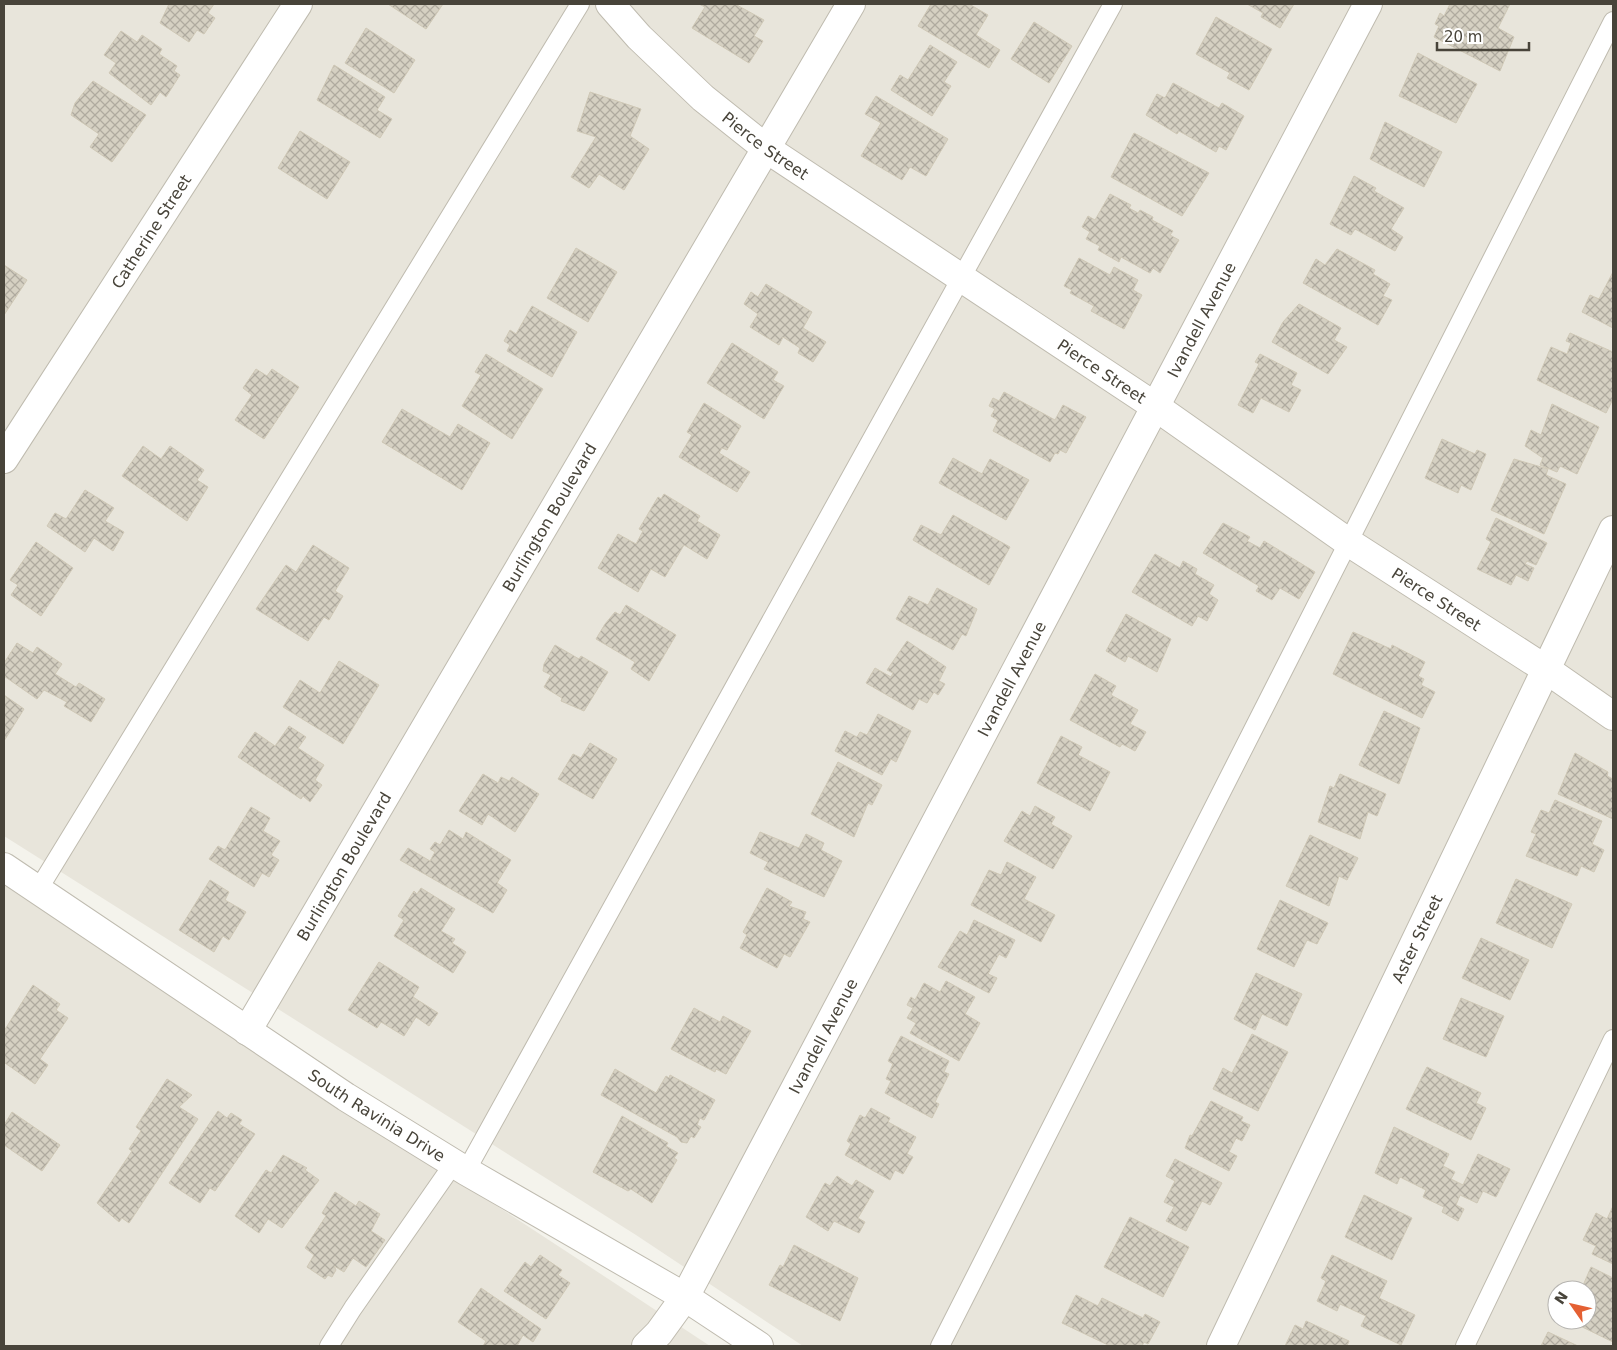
<svg xmlns="http://www.w3.org/2000/svg" width="1617" height="1350" font-family="'DejaVu Sans',sans-serif">
<defs>
<pattern id="building-cross-hatch" width="8" height="8" patternUnits="userSpaceOnUse" patternTransform="scale(1.25)"><rect width="8" height="8" fill="#d5d0c2"/><path d="M0 0l8 8M0 8l8-8" fill="none" stroke="#afaa9f"/></pattern>
</defs>
<rect width="100%" height="100%" fill="#f4f3ec"/>
<!-- residential -->
<g fill="#e8e5db" fill-rule="evenodd">
<path d="M 4,4 L 1613,4 L 1613,1346 L 803,1346 L 636,1235 L 4,836 ZM 1557,1290 L 1587,1290 L 1587,1320 L 1557,1320 Z"/>
<path d="M 4,883 L 613,1282 L 710,1346 L 4,1346 Z"/>
</g>
<!-- building -->
<g fill="url(#building-cross-hatch)" stroke="#cfc8b6">
<path d="M 169,4 L 214,4 L 208,13 L 215,18 L 204,34 L 197,30 L 189,42 L 160,23 Z"/>
<path d="M 388,4 L 443,4 L 426,29 Z"/>
<path d="M 699,4 L 735,4 L 764,20 L 754,36 L 763,41 L 749,63 L 692,28 L 705,7 Z"/>
<path d="M 931,4 L 969,4 L 988,15 L 976,35 L 1000,50 L 989,68 L 918,26 Z"/>
<path d="M 1247,4 L 1294,4 L 1280,28 L 1261,17 L 1263,13 Z"/>
<path d="M 1450,4 L 1510,4 L 1498,28 L 1514,37 L 1500,71 L 1434,37 L 1439,26 L 1435,24 L 1440,13 L 1444,16 Z"/>
<path d="M 1216,17 L 1272,49 L 1249,90 L 1227,78 L 1230,73 L 1196,54 Z"/>
<path d="M 1034,22 L 1072,46 L 1049,83 L 1011,59 Z"/>
<path d="M 366,28 L 415,60 L 394,93 L 345,63 Z"/>
<path d="M 121,31 L 137,42 L 142,35 L 162,49 L 159,54 L 177,66 L 174,71 L 180,75 L 166,97 L 160,92 L 151,105 L 109,73 L 116,63 L 104,55 Z"/>
<path d="M 930,45 L 957,62 L 944,82 L 951,86 L 932,116 L 891,90 L 900,75 L 908,80 Z"/>
<path d="M 1418,53 L 1477,84 L 1456,123 L 1399,96 Z"/>
<path d="M 334,65 L 385,97 L 377,110 L 392,119 L 380,138 L 317,100 Z"/>
<path d="M 93,81 L 146,115 L 112,162 L 90,147 L 99,134 L 71,115 L 75,103 Z"/>
<path d="M 1173,83 L 1219,108 L 1222,103 L 1244,116 L 1226,150 L 1219,146 L 1216,152 L 1179,131 L 1177,134 L 1146,115 L 1157,94 L 1165,98 Z"/>
<path d="M 590,92 L 641,109 L 630,136 L 649,149 L 624,190 L 599,174 L 589,188 L 571,177 L 596,137 L 577,131 Z"/>
<path d="M 876,96 L 948,139 L 926,176 L 910,167 L 902,180 L 861,156 L 881,123 L 865,114 Z"/>
<path d="M 1385,122 L 1442,152 L 1424,187 L 1370,159 Z"/>
<path d="M 300,131 L 350,162 L 327,199 L 278,168 Z"/>
<path d="M 1134,133 L 1209,173 L 1182,216 L 1111,177 Z"/>
<path d="M 1354,176 L 1376,188 L 1374,191 L 1404,208 L 1391,229 L 1403,237 L 1395,251 L 1355,229 L 1351,235 L 1330,224 Z"/>
<path d="M 1110,194 L 1131,205 L 1129,208 L 1138,213 L 1140,210 L 1153,217 L 1152,220 L 1173,231 L 1170,235 L 1179,240 L 1160,273 L 1153,268 L 1150,273 L 1121,257 L 1119,262 L 1098,250 L 1100,246 L 1086,239 L 1090,232 L 1082,227 L 1088,216 L 1095,220 Z"/>
<path d="M 576,248 L 617,272 L 588,322 L 547,298 Z"/>
<path d="M 1337,249 L 1375,270 L 1373,274 L 1390,284 L 1383,296 L 1392,300 L 1378,325 L 1303,283 L 1316,259 L 1325,265 Z"/>
<path d="M 1079,258 L 1110,275 L 1114,267 L 1138,280 L 1133,290 L 1142,295 L 1124,329 L 1091,311 L 1094,306 L 1070,293 L 1072,290 L 1064,286 Z"/>
<path d="M 4,265 L 27,280 L 4,315 Z"/>
<path d="M 1613,272 L 1613,328 L 1582,312 L 1590,295 L 1599,299 Z"/>
<path d="M 766,284 L 812,312 L 803,328 L 826,342 L 813,362 L 798,353 L 800,348 L 783,337 L 779,345 L 750,327 L 758,314 L 744,304 L 751,292 L 758,297 Z"/>
<path d="M 1299,304 L 1341,328 L 1334,340 L 1347,347 L 1328,374 L 1272,342 L 1283,322 Z"/>
<path d="M 532,306 L 577,332 L 552,377 L 507,351 L 510,345 L 504,341 L 510,330 L 516,334 Z"/>
<path d="M 1570,333 L 1613,352 L 1613,399 L 1606,413 L 1537,380 L 1551,347 L 1567,354 L 1571,343 L 1566,341 Z"/>
<path d="M 732,343 L 778,372 L 773,380 L 784,386 L 764,419 L 707,383 Z"/>
<path d="M 486,354 L 543,389 L 512,439 L 462,406 L 481,375 L 475,372 Z"/>
<path d="M 1260,354 L 1297,373 L 1291,385 L 1301,390 L 1289,412 L 1261,398 L 1253,413 L 1238,405 L 1259,364 L 1255,362 Z"/>
<path d="M 256,369 L 267,376 L 272,369 L 299,387 L 264,439 L 235,420 L 252,395 L 243,388 Z"/>
<path d="M 1004,392 L 1055,420 L 1063,405 L 1086,417 L 1066,453 L 1060,450 L 1058,454 L 1055,453 L 1050,462 L 993,431 L 998,420 L 991,416 L 995,409 L 989,406 L 993,398 L 999,401 Z"/>
<path d="M 704,403 L 741,426 L 727,450 L 722,448 L 719,453 L 750,472 L 737,492 L 679,457 L 692,435 L 687,432 Z"/>
<path d="M 1552,404 L 1599,427 L 1577,474 L 1560,466 L 1557,472 L 1540,465 L 1543,458 L 1525,446 L 1531,430 L 1541,435 Z"/>
<path d="M 402,409 L 450,437 L 458,424 L 490,443 L 462,490 L 382,442 Z"/>
<path d="M 1442,439 L 1475,454 L 1477,450 L 1486,454 L 1471,490 L 1461,485 L 1458,493 L 1425,478 Z"/>
<path d="M 143,446 L 161,459 L 170,446 L 204,470 L 197,480 L 208,487 L 187,521 L 122,476 Z"/>
<path d="M 953,458 L 982,474 L 990,459 L 1029,480 L 1006,520 L 939,483 Z"/>
<path d="M 1514,459 L 1548,469 L 1546,475 L 1566,484 L 1544,534 L 1491,510 Z"/>
<path d="M 85,490 L 114,508 L 105,521 L 124,532 L 113,551 L 94,538 L 85,552 L 47,526 L 55,513 L 66,519 Z"/>
<path d="M 664,494 L 700,516 L 697,521 L 720,535 L 707,559 L 684,545 L 665,577 L 651,569 L 638,592 L 598,568 L 618,534 L 636,544 L 643,531 L 639,529 L 658,497 L 661,499 Z"/>
<path d="M 953,515 L 1010,547 L 989,585 L 913,540 L 921,525 L 941,535 Z"/>
<path d="M 1496,518 L 1547,543 L 1536,565 L 1527,561 L 1525,564 L 1534,568 L 1528,581 L 1516,575 L 1511,585 L 1477,569 L 1491,542 L 1486,539 Z"/>
<path d="M 1223,523 L 1250,537 L 1247,541 L 1260,548 L 1264,541 L 1315,572 L 1299,599 L 1280,588 L 1272,600 L 1256,591 L 1259,586 L 1203,553 Z"/>
<path d="M 36,542 L 73,568 L 41,616 L 11,595 L 18,585 L 10,580 Z"/>
<path d="M 313,545 L 349,568 L 335,591 L 343,596 L 329,620 L 324,617 L 308,641 L 256,609 L 286,565 L 296,572 Z"/>
<path d="M 1155,554 L 1180,568 L 1183,561 L 1197,569 L 1195,574 L 1214,585 L 1209,594 L 1218,600 L 1207,621 L 1198,616 L 1192,626 L 1132,592 Z"/>
<path d="M 937,588 L 977,609 L 966,636 L 962,634 L 953,650 L 896,619 L 909,596 L 928,605 Z"/>
<path d="M 626,605 L 676,635 L 649,681 L 631,669 L 635,662 L 596,639 L 605,624 L 615,612 L 620,615 Z"/>
<path d="M 1126,614 L 1171,639 L 1157,672 L 1128,656 L 1125,662 L 1106,651 Z"/>
<path d="M 1353,632 L 1391,649 L 1392,645 L 1425,662 L 1418,676 L 1424,679 L 1421,685 L 1435,692 L 1422,718 L 1333,674 Z"/>
<path d="M 907,641 L 946,667 L 939,681 L 945,684 L 938,695 L 934,692 L 927,703 L 919,699 L 913,710 L 866,683 L 875,668 L 891,677 L 893,673 L 887,670 Z"/>
<path d="M 17,643 L 33,653 L 37,647 L 62,664 L 55,674 L 76,687 L 79,683 L 105,699 L 91,722 L 64,706 L 67,702 L 44,690 L 37,699 L 4,676 L 4,663 Z"/>
<path d="M 555,645 L 579,659 L 581,656 L 608,672 L 584,711 L 561,701 L 562,698 L 544,687 L 551,675 L 543,671 L 544,664 Z"/>
<path d="M 339,661 L 379,685 L 343,744 L 283,707 L 300,680 L 320,693 Z"/>
<path d="M 1095,674 L 1116,686 L 1111,695 L 1138,710 L 1130,724 L 1146,732 L 1135,751 L 1122,744 L 1120,747 L 1070,720 Z"/>
<path d="M 4,695 L 24,709 L 4,741 Z"/>
<path d="M 1384,711 L 1420,728 L 1399,784 L 1359,765 Z"/>
<path d="M 878,714 L 911,731 L 896,762 L 891,759 L 882,775 L 835,751 L 845,731 L 857,737 L 860,732 L 867,735 Z"/>
<path d="M 289,726 L 306,737 L 298,748 L 324,765 L 315,780 L 322,785 L 310,802 L 303,796 L 301,799 L 238,757 L 255,732 L 275,746 Z"/>
<path d="M 1061,736 L 1082,747 L 1078,755 L 1110,772 L 1090,811 L 1037,783 Z"/>
<path d="M 590,743 L 617,759 L 593,799 L 558,779 L 573,754 L 581,758 Z"/>
<path d="M 1575,753 L 1608,772 L 1607,776 L 1613,779 L 1613,819 L 1558,794 Z"/>
<path d="M 838,762 L 882,785 L 872,805 L 868,803 L 854,837 L 811,814 Z"/>
<path d="M 483,774 L 498,783 L 501,777 L 509,781 L 512,777 L 539,794 L 515,832 L 488,814 L 482,825 L 459,811 Z"/>
<path d="M 1340,774 L 1386,794 L 1377,816 L 1368,812 L 1360,839 L 1318,822 L 1330,786 L 1334,788 Z"/>
<path d="M 1555,800 L 1602,821 L 1592,844 L 1604,850 L 1594,872 L 1581,866 L 1577,876 L 1526,856 L 1536,834 L 1531,832 L 1541,810 L 1549,813 Z"/>
<path d="M 1035,806 L 1055,817 L 1051,824 L 1072,836 L 1053,869 L 1004,841 L 1022,811 L 1030,816 Z"/>
<path d="M 251,807 L 270,818 L 263,831 L 280,841 L 271,855 L 279,860 L 269,877 L 262,873 L 254,887 L 209,859 L 218,846 L 225,850 Z"/>
<path d="M 449,830 L 463,839 L 466,832 L 511,860 L 497,883 L 507,890 L 493,913 L 400,860 L 408,848 L 430,861 L 435,852 L 430,849 L 435,842 L 440,845 Z"/>
<path d="M 760,832 L 799,848 L 806,834 L 824,843 L 821,850 L 842,861 L 824,897 L 764,869 L 768,862 L 750,853 Z"/>
<path d="M 1310,835 L 1358,858 L 1347,880 L 1339,876 L 1329,906 L 1286,886 Z"/>
<path d="M 1007,862 L 1036,877 L 1024,899 L 1055,915 L 1041,942 L 971,905 L 989,870 L 1001,875 Z"/>
<path d="M 1516,879 L 1572,904 L 1552,948 L 1496,923 Z"/>
<path d="M 210,880 L 229,892 L 225,900 L 246,912 L 229,940 L 223,936 L 214,952 L 179,930 Z"/>
<path d="M 421,888 L 455,909 L 441,931 L 455,939 L 452,943 L 466,952 L 453,973 L 394,936 L 404,920 L 398,916 L 414,891 L 417,894 Z"/>
<path d="M 767,888 L 792,902 L 789,906 L 806,912 L 803,919 L 810,922 L 790,957 L 784,954 L 777,968 L 740,948 L 747,935 L 743,932 Z"/>
<path d="M 1280,900 L 1328,923 L 1317,944 L 1307,940 L 1294,967 L 1257,949 Z"/>
<path d="M 974,920 L 1015,940 L 1006,958 L 999,954 L 988,974 L 997,978 L 989,993 L 938,967 L 960,931 L 967,935 Z"/>
<path d="M 1481,938 L 1529,960 L 1510,1000 L 1462,978 Z"/>
<path d="M 379,962 L 419,987 L 413,997 L 438,1013 L 429,1026 L 416,1017 L 404,1036 L 381,1022 L 377,1028 L 348,1010 Z"/>
<path d="M 1256,973 L 1302,994 L 1287,1026 L 1262,1014 L 1255,1030 L 1234,1019 Z"/>
<path d="M 946,981 L 975,997 L 965,1014 L 980,1023 L 959,1061 L 910,1033 L 916,1023 L 907,1018 L 913,1008 L 907,1005 L 911,997 L 915,1000 L 924,983 L 940,992 Z"/>
<path d="M 33,985 L 60,1004 L 56,1010 L 68,1018 L 40,1059 L 48,1065 L 35,1084 L 5,1063 L 4,1066 L 4,1031 Z"/>
<path d="M 1461,998 L 1504,1016 L 1486,1057 L 1443,1039 Z"/>
<path d="M 694,1008 L 720,1022 L 723,1016 L 751,1031 L 726,1074 L 716,1069 L 715,1072 L 671,1049 Z"/>
<path d="M 1252,1034 L 1288,1052 L 1258,1111 L 1213,1089 L 1223,1068 L 1232,1073 Z"/>
<path d="M 901,1036 L 949,1061 L 944,1072 L 949,1074 L 935,1102 L 939,1104 L 932,1118 L 885,1093 L 891,1081 L 886,1079 L 893,1064 L 888,1061 Z"/>
<path d="M 1427,1067 L 1481,1093 L 1476,1103 L 1486,1108 L 1471,1140 L 1406,1109 Z"/>
<path d="M 615,1069 L 656,1093 L 666,1076 L 669,1078 L 670,1075 L 715,1100 L 704,1120 L 700,1118 L 697,1125 L 701,1127 L 694,1138 L 691,1136 L 687,1143 L 681,1142 L 677,1137 L 601,1095 Z"/>
<path d="M 167,1079 L 192,1095 L 179,1107 L 198,1119 L 129,1223 L 122,1218 L 119,1222 L 97,1203 L 132,1151 L 129,1149 L 141,1131 L 136,1127 Z"/>
<path d="M 1211,1101 L 1243,1117 L 1241,1121 L 1250,1125 L 1242,1141 L 1236,1138 L 1229,1152 L 1237,1156 L 1229,1171 L 1185,1148 L 1190,1135 L 1192,1136 Z"/>
<path d="M 871,1108 L 890,1118 L 888,1122 L 916,1137 L 907,1154 L 913,1157 L 903,1174 L 895,1170 L 890,1180 L 845,1155 L 851,1144 L 847,1141 L 860,1115 L 865,1118 Z"/>
<path d="M 218,1111 L 227,1118 L 231,1113 L 242,1120 L 239,1124 L 255,1134 L 215,1191 L 210,1188 L 200,1203 L 169,1183 Z"/>
<path d="M 12,1112 L 60,1145 L 42,1171 L 4,1145 L 4,1125 Z"/>
<path d="M 622,1116 L 668,1143 L 666,1146 L 678,1153 L 674,1158 L 677,1160 L 652,1203 L 631,1189 L 628,1191 L 593,1172 Z"/>
<path d="M 1394,1127 L 1449,1154 L 1443,1166 L 1455,1172 L 1451,1179 L 1463,1185 L 1478,1154 L 1510,1169 L 1496,1197 L 1483,1191 L 1477,1203 L 1460,1195 L 1456,1205 L 1464,1209 L 1458,1221 L 1442,1212 L 1444,1207 L 1423,1197 L 1426,1190 L 1400,1177 L 1397,1184 L 1375,1173 Z"/>
<path d="M 283,1155 L 307,1168 L 305,1170 L 319,1180 L 282,1228 L 268,1219 L 259,1233 L 235,1216 L 266,1170 L 271,1173 Z"/>
<path d="M 1175,1159 L 1222,1183 L 1210,1205 L 1202,1201 L 1186,1231 L 1166,1221 L 1174,1207 L 1164,1202 L 1175,1181 L 1166,1176 Z"/>
<path d="M 837,1176 L 852,1186 L 856,1180 L 874,1191 L 858,1218 L 865,1222 L 859,1233 L 834,1221 L 828,1231 L 806,1217 L 825,1183 L 830,1186 Z"/>
<path d="M 335,1192 L 356,1206 L 359,1201 L 380,1214 L 371,1231 L 385,1240 L 366,1267 L 353,1258 L 344,1272 L 334,1266 L 336,1270 L 332,1277 L 328,1275 L 325,1279 L 307,1267 L 314,1255 L 305,1248 L 326,1216 L 322,1213 Z"/>
<path d="M 1364,1195 L 1412,1218 L 1392,1260 L 1345,1237 Z"/>
<path d="M 1613,1206 L 1613,1264 L 1592,1254 L 1596,1246 L 1583,1240 L 1596,1213 L 1607,1219 Z"/>
<path d="M 1130,1217 L 1189,1247 L 1163,1297 L 1104,1267 Z"/>
<path d="M 794,1245 L 858,1278 L 840,1321 L 769,1285 L 780,1265 L 783,1267 Z"/>
<path d="M 540,1255 L 562,1270 L 558,1275 L 570,1283 L 546,1319 L 504,1291 L 525,1262 L 531,1267 Z"/>
<path d="M 1332,1255 L 1387,1281 L 1379,1298 L 1415,1315 L 1401,1345 L 1361,1326 L 1366,1316 L 1340,1304 L 1337,1311 L 1317,1301 L 1326,1281 L 1321,1278 Z"/>
<path d="M 1591,1267 L 1613,1278 L 1613,1342 L 1568,1320 L 1587,1320 L 1587,1290 L 1581,1290 Z"/>
<path d="M 481,1288 L 541,1329 L 533,1342 L 523,1335 L 517,1346 L 483,1346 L 486,1341 L 458,1322 Z"/>
<path d="M 1076,1295 L 1098,1306 L 1102,1298 L 1143,1318 L 1145,1314 L 1160,1322 L 1148,1344 L 1144,1342 L 1142,1346 L 1110,1346 L 1062,1323 Z"/>
<path d="M 1306,1321 L 1349,1341 L 1347,1346 L 1285,1346 L 1295,1325 L 1303,1329 Z"/>
<path d="M 1548,1332 L 1578,1346 L 1541,1346 Z"/>
</g>
<g fill="none" stroke-linecap="round" stroke-linejoin="round">
<!-- service casing -->
<g stroke="#bfbbaf" stroke-width="20">
<g id="service">
<path d="M 38,890 L 580,4"/>
<path d="M 466,1171 L 1113,4"/>
<path d="M 329,1346 L 353,1308 L 454,1163"/>
<path d="M 940,1346 L 1613,21"/>
<path d="M 1465,1346 L 1613,1039"/>
</g>
</g>
<!-- minor casing -->
<g stroke="#bfbbaf" stroke-width="30">
<g id="minor">
<path id="s1" d="M 610,4 L 639,37 L 703,98 L 767,149 L 1156,407 L 1348,542 L 1547,670 L 1613,716"/>
<path id="s2" d="M 4,459 L 298,4"/>
<path id="s3" d="M 247,1031 L 851,4"/>
<path id="s4" d="M 646,1346 L 659,1333 L 685,1297 L 1368,4"/>
<path id="s5" d="M 1221,1346 L 1613,530"/>
</g>
</g>
<!-- tertiary casing -->
<g stroke="#bfbbaf" stroke-width="30">
<g id="tertiary">
<path id="s6" d="M 4,867 L 346,1097 L 466,1171 L 685,1297 L 759,1346"/>
</g>
</g>
<!-- service -->
<use href="#service" stroke="#fff" stroke-width="18"/>
<!-- minor -->
<use href="#minor" stroke="#fff" stroke-width="28"/>
<!-- tertiary -->
<use href="#tertiary" stroke="#fff" stroke-width="28"/>
</g>
<g text-anchor="middle" dominant-baseline="central" stroke-width="4.5" stroke-linejoin="round" paint-order="stroke">
<!-- street labels -->
<g font-size="16" fill="#48443a" stroke="#fff">
<text stroke="none"><textPath href="#s1" startOffset="211">Pierce Street</textPath></text>
<text stroke="none"><textPath href="#s2" startOffset="271">Catherine Street</textPath></text>
<text stroke="none"><textPath href="#s4" startOffset="1168">Ivandell Avenue</textPath></text>
<text stroke="none"><textPath href="#s1" startOffset="616">Pierce Street</textPath></text>
<text stroke="none"><textPath href="#s3" startOffset="596">Burlington Boulevard</textPath></text>
<text stroke="none"><textPath href="#s1" startOffset="1021">Pierce Street</textPath></text>
<text stroke="none"><textPath href="#s4" startOffset="762">Ivandell Avenue</textPath></text>
<text stroke="none"><textPath href="#s3" startOffset="191">Burlington Boulevard</textPath></text>
<text stroke="none"><textPath href="#s5" startOffset="452">Aster Street</textPath></text>
<text stroke="none"><textPath href="#s4" startOffset="358">Ivandell Avenue</textPath></text>
<text stroke="none"><textPath href="#s6" startOffset="448">South Ravinia Drive</textPath></text>
</g>
</g>
<!-- border -->
<rect width="1617" height="1350" fill="none" stroke="#48443a" stroke-width="10"/>
<!-- north arrow -->
<g transform="translate(1572 1305) rotate(304)"><circle r="24" fill="#ffffff" stroke="#b6b4b0"/>
<path d="M0-4L9 19L0 12L-9 19Z" fill="#e46033"/>
<text y="-8" font-size="14" font-weight="bold" text-anchor="middle" fill="#48443a">N</text>
</g>
<!-- scale -->
<path d="M1437 42v8h92v-8" fill="none" stroke="#48443a" stroke-width="2.5"/>
<text x="1444" y="42" font-size="15" fill="#48443a" stroke="#ffffff" stroke-width="4" paint-order="stroke">20 m</text>
</svg>
